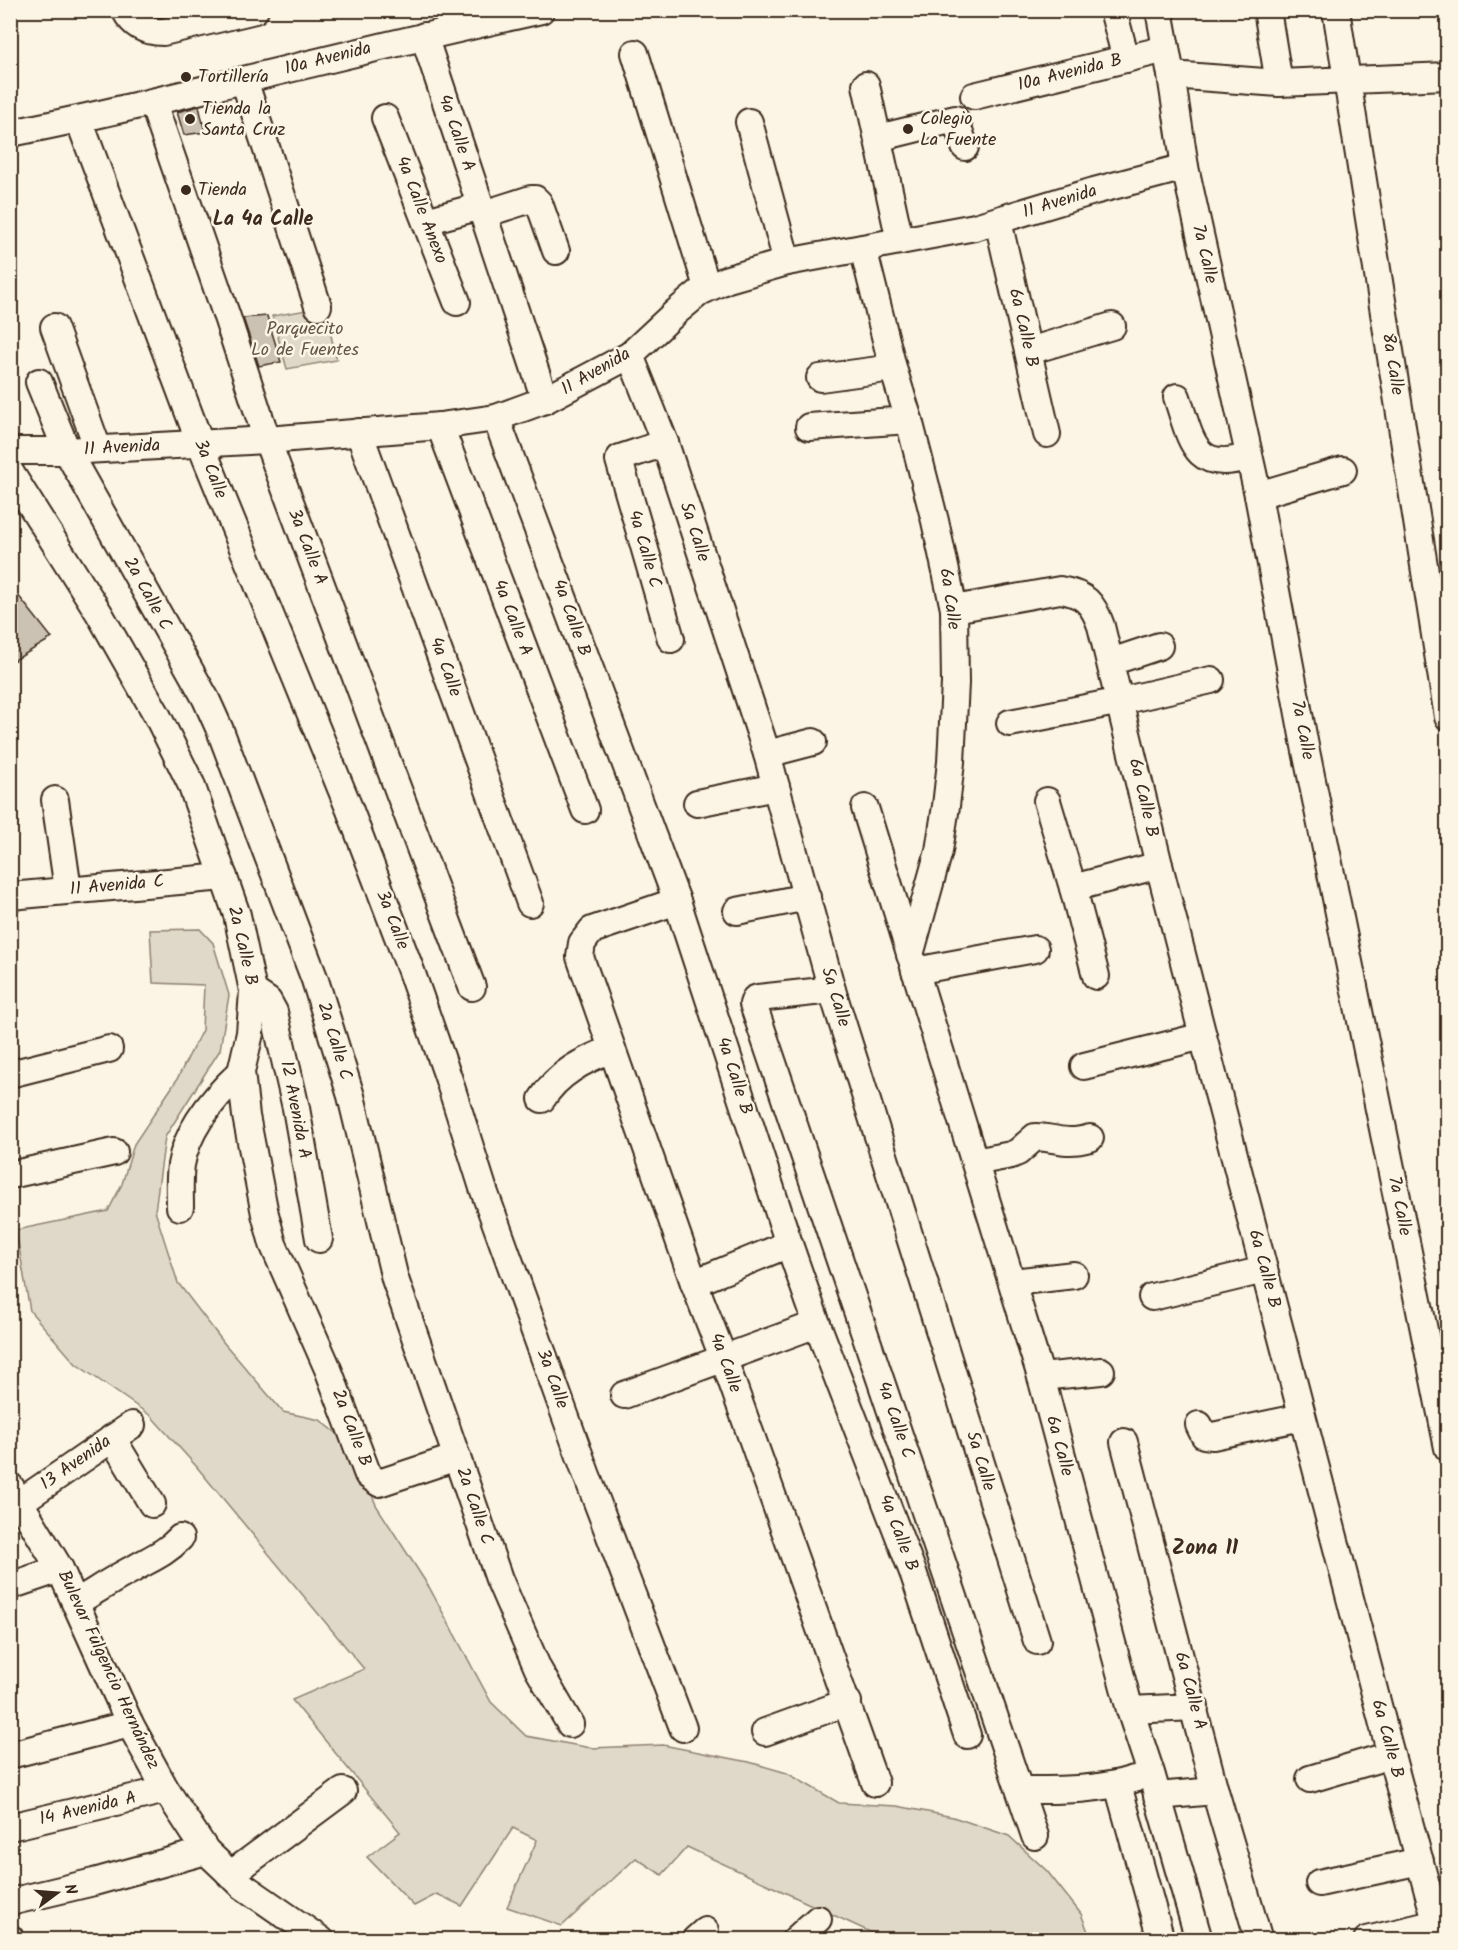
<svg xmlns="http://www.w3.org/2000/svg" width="1458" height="1950" font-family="Kalam,sans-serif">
<rect width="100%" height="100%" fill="#fcf5e5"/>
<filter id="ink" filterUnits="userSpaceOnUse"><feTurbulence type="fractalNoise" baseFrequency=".0167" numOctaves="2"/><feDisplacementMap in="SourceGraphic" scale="12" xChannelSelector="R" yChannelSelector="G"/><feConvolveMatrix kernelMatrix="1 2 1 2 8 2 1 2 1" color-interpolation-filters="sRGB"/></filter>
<g filter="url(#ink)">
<!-- green -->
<g fill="#e0d8c8" stroke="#8e8173" stroke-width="1.5">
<path d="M 324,307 L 337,360 L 287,369 L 272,316 Z"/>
<path d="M 200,929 L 213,943 L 229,995 L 220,1050 L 165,1137 L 155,1211 L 178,1283 L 224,1343 L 283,1412 L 320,1420 L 353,1446 L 376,1505 L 429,1587 L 491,1702 L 526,1736 L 591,1748 L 663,1745 L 749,1762 L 787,1773 L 839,1803 L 897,1806 L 953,1817 L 1009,1836 L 1047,1871 L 1081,1914 L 1091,1939 L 885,1939 L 687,1847 L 662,1875 L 636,1858 L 562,1926 L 507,1907 L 537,1840 L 513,1828 L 462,1906 L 437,1894 L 414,1906 L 367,1857 L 400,1832 L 292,1700 L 364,1669 L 196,1466 L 151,1416 L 76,1364 L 30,1311 L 16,1230 L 108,1211 L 122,1184 L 134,1144 L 176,1081 L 202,1030 L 204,985 L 153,983 L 150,930 Z"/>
</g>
<!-- building -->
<g fill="#ccc2b3" stroke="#3b2a1e" stroke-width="1.5">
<path d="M 199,106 L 205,132 L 184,135 L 177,112 Z"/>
<path d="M 267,316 L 281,362 L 259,366 L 243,318 Z"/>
<path d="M 10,585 L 52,638 L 10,663 Z"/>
</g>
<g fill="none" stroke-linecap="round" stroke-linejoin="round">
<!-- minor casing -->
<g stroke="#3b2a1e" stroke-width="30">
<g id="minor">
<path d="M 125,10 C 133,26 146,32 163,32 L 255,10"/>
<path d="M 1113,10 L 1126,59"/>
<path d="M 1159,10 L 1171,75 L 1185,167 L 1258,495 L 1305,746 L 1448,1448"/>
<path d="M 1267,10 L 1279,83"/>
<path d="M 1336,10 L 1448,717"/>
<path d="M 424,36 L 545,400"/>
<path d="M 635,53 L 707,287"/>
<path d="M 1171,75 L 1279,83 L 1448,76"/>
<path d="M 244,80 L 318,306"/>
<path d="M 866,85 L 900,241"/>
<path d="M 974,96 L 1166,49"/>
<path d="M 153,103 L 228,320 L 267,440 L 472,987"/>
<path d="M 385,118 L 457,302"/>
<path d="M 79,120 L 200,443 L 349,808 L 411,971 L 448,1077 L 483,1188 L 586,1473 L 683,1728"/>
<path d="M 749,122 L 787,262"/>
<path d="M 10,133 C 90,118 168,98 247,79 C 345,55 443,32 541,10"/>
<path d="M 878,138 L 955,119 L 965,147"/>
<path d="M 484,214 L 531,199 L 535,199 L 539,203 L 556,251"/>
<path d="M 426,221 L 481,206"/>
<path d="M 998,221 L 1047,434"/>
<path d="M 863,248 L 893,368 L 909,420 L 935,521 L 954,609 L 955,683 L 951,762 L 946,806 L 939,851 L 910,955"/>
<path d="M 54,327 L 98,449"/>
<path d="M 1029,351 L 1112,326"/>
<path d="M 630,355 L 665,443 L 767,754 L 832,990 L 1037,1641"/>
<path d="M 820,378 L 893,368"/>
<path d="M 39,382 L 67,451 L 206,699 L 220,730 L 315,980 L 351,1096 L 395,1279 L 499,1579 L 538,1669 L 570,1724"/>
<path d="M 1177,397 C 1191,439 1194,475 1249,456"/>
<path d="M 496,418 L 677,901 L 789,1244 L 817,1324 L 914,1575 L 967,1735"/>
<path d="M 440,426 L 585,810"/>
<path d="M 809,427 L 909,420"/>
<path d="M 359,432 L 530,903"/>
<path d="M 665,443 L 620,458 L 619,460 L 671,639"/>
<path d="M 10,451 L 67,451 L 267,440 L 440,426 L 496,418 L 545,400 L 630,355 L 676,312 L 700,292 L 728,279 L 787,262 L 975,227 L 1094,191 L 1185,167"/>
<path d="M 10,472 L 99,613 L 157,715 L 191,784 L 237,915 L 253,991 L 250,1033 L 241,1072 L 246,1116 L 265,1214 L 273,1244 L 328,1369 L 368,1475 L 379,1483 L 457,1457"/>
<path d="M 1258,495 L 1343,470"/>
<path d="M 954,609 L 1060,590 C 1085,594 1093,603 1101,626 L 1159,865 L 1203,1036 L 1391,1755 L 1441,1940"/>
<path d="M 1111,662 L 1159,646"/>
<path d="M 1010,723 L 1121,701 L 1211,680"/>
<path d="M 767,754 L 813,742"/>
<path d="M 55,800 L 68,890"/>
<path d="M 1047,801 L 1073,888"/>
<path d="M 697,803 L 776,787"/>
<path d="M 865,808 L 1041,1377 L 1130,1710 L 1151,1773 L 1199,1940"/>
<path d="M 10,896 L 224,877"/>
<path d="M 677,901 L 592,930 L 582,943 L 580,957 L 694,1283 L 723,1357 L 875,1783"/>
<path d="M 737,911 L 807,897"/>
<path d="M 915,971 L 1035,949"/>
<path d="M 1096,976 L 1073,888 L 1159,865"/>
<path d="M 832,990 L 758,998 L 755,999 L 753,1004 L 1035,1836"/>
<path d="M 253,991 L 268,1001 L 274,1012 L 296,1108 L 319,1239"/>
<path d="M 1084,1066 L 1203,1036"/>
<path d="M 10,1074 L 109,1049"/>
<path d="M 542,1099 C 558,1073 584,1060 612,1049"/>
<path d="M 975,1162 L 1011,1155 L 1018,1152 L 1035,1137 C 1060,1138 1064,1145 1090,1138"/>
<path d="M 10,1175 L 114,1152"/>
<path d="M 180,1207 C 180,1193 179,1178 181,1165 C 187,1128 215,1096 241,1072"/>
<path d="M 1013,1282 L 1074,1275"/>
<path d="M 694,1283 L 789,1244"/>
<path d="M 1152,1297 L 1264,1270"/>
<path d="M 1041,1377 L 1101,1371"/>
<path d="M 624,1395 L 817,1324"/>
<path d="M 1199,1425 L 1204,1435 L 1213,1436 L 1302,1417"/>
<path d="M 112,1438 L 152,1504"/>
<path d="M 1124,1442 L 1215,1791 L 1259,1940"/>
<path d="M 10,1486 L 60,1569 L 130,1724 L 166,1790 L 206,1851 L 243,1886 L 321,1940"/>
<path d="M 20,1502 L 132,1425"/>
<path d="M 10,1586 L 60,1569"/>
<path d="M 75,1603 C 94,1592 113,1579 133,1569 C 150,1559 166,1553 180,1538"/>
<path d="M 1130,1710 L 1195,1707"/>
<path d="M 765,1732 L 848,1702"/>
<path d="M 10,1755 L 130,1724"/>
<path d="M 1310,1779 L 1391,1755"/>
<path d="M 1118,1785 L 1161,1940"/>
<path d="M 1020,1790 C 1057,1790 1098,1791 1134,1779"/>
<path d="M 1157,1796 L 1215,1791"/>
<path d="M 10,1827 L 166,1790"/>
<path d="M 230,1875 L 343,1791"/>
<path d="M 1319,1883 L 1420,1861"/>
<path d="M 10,1902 L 94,1882 L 206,1851"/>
<path d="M 10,1938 L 11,1940"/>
<path d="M 695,1940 L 705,1931"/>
<path d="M 795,1940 L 818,1919"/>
<path d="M 1367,1940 L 1437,1923"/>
</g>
</g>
<!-- minor -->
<use href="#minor" stroke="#fcf5e5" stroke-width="26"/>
</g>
</g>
<!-- markers -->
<g fill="#3b2a1e" stroke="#fcf5e5" stroke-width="2">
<circle cx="186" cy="77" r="6"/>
<circle cx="190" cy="119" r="6"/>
<circle cx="908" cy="129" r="6"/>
<circle cx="186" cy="190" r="6"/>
</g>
<g text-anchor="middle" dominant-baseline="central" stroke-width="5" stroke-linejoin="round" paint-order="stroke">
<!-- street labels -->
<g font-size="18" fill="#3b2a1e" stroke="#fcf5e5">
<text transform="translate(328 59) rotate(-14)">10a Avenida</text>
<text transform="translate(1070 73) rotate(-14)">10a Avenida B</text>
<text transform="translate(456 133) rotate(71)">4a Calle A</text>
<text transform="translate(1060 202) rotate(-17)">11 Avenida</text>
<text transform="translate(421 210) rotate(69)">4a Calle Anexo</text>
<text transform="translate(1204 254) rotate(77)">7a Calle</text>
<text transform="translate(1023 328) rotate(77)">6a Calle B</text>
<text transform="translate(1392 364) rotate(81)">8a Calle</text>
<text transform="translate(596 372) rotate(-30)">11 Avenida</text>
<text transform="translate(122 448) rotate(-3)">11 Avenida</text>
<text transform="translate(210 469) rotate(69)">3a Calle</text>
<text transform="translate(694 532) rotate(72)">5a Calle</text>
<text transform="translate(307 547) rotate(69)">3a Calle A</text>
<text transform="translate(644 549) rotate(74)">4a Calle C</text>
<text transform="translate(147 594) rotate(61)">2a Calle C</text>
<text transform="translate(949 599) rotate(82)">6a Calle</text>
<text transform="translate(512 618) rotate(69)">4a Calle A</text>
<text transform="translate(571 618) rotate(70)">4a Calle B</text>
<text transform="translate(445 667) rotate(70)">4a Calle</text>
<text transform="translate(1302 730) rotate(79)">7a Calle</text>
<text transform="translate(1143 798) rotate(77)">6a Calle B</text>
<text transform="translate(117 886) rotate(-5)">11 Avenida C</text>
<text transform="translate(392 920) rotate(69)">3a Calle</text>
<text transform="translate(242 946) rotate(77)">2a Calle B</text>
<text transform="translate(835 997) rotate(73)">5a Calle</text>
<text transform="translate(334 1041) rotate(73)">2a Calle C</text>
<text transform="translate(734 1076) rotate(72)">4a Calle B</text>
<text transform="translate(295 1110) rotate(79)">12 Avenida A</text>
<text transform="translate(1399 1206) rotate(79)">7a Calle</text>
<text transform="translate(1264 1269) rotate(75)">6a Calle B</text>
<text transform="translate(725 1363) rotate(70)">4a Calle</text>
<text transform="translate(552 1379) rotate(70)">3a Calle</text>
<text transform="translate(895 1420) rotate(71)">4a Calle C</text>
<text transform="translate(351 1428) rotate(69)">2a Calle B</text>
<text transform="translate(1059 1446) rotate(75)">6a Calle</text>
<text transform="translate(980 1461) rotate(73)">5a Calle</text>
<text transform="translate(76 1463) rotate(-35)">13 Avenida</text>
<text transform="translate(474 1506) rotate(71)">2a Calle C</text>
<text transform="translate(898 1533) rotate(69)">4a Calle B</text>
<text transform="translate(108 1670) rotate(65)">Bulevar Fulgencio Hernández</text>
<text transform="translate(1190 1691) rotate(75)">6a Calle A</text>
<text transform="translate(1387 1739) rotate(75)">6a Calle B</text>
<text transform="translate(88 1809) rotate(-13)">14 Avenida A</text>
</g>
<!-- poi labels -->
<g font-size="18" fill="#3b2a1e" stroke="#fcf5e5" text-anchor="start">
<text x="198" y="77">Tortillería</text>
<text x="202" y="109">Tienda la<tspan x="202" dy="21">Santa Cruz</tspan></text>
<text x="920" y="119">Colegio<tspan x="920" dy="21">La Fuente</tspan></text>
<text x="198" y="190">Tienda</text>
</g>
<!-- park labels -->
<g font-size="18" fill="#645648" stroke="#fcf5e5">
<text x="305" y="329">Parquecito<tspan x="305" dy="21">Lo de Fuentes</tspan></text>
</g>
<!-- neighbourhood labels -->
<g font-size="20" font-weight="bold" fill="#3b2a1e" stroke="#fcf5e5">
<text x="263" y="220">La 4a Calle</text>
</g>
<!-- quarter labels -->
<g font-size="21" font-weight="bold" fill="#3b2a1e" stroke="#fcf5e5">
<text x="1205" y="1548">Zona 11</text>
</g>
</g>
<!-- margin -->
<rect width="1458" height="1950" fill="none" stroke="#fcf5e5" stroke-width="36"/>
<rect x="18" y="18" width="1422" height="1914" fill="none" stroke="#3b2a1e" stroke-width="2" filter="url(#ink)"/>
<!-- north arrow -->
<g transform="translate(57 1893) rotate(74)" stroke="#fcf5e5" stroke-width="4.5" paint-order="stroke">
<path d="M0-4.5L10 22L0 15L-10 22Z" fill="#3b2a1e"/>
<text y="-9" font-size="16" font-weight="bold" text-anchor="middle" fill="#3b2a1e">N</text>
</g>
</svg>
